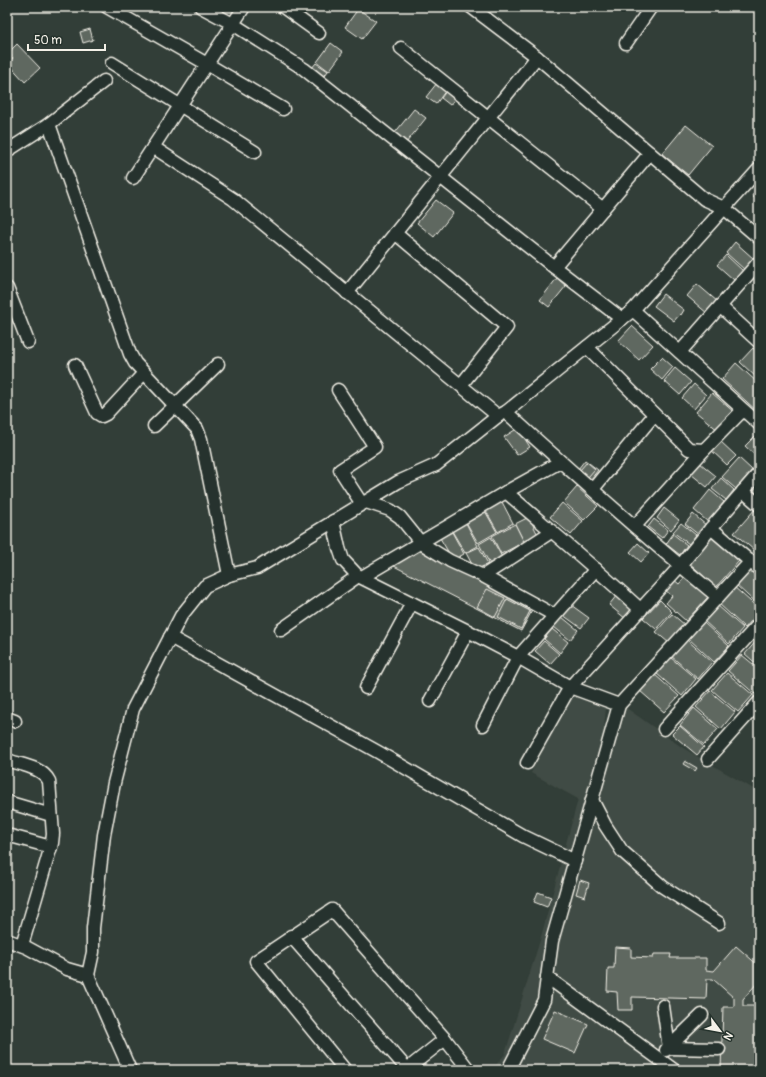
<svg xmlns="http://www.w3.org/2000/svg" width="766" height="1077" font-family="Pangolin,sans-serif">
<rect width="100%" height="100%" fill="#323e38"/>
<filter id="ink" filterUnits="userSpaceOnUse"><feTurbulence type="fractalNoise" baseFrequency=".025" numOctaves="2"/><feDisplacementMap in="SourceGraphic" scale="8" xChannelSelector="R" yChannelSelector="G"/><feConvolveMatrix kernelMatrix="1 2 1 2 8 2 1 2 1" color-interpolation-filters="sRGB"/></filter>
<g filter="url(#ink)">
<!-- built -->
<path fill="#404b44" d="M 571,696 L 606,708 L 604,727 L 614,732 L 625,707 L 683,748 L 757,791 L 759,793 L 759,1070 L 492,1070 L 505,1054 L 541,937 L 578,799 L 531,773 Z"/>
<!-- building -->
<g fill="#5f6861" stroke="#f4f1e8">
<path d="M 358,9 L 376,21 L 362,39 L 345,27 Z"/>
<path d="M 90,29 L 93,40 L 83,43 L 80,32 Z"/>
<path d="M 331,43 L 343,52 L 329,71 L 317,62 Z"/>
<path d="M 17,44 L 40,68 L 25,82 L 8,63 L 13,58 L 8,53 Z"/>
<path d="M 316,63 L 328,71 L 323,78 L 311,69 Z"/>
<path d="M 437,83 L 446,90 L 436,104 L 426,97 Z"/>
<path d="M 447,90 L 456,97 L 450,105 L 441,98 Z"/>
<path d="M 414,109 L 426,118 L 406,143 L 394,134 Z"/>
<path d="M 686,125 L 712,146 L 688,175 L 662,154 Z"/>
<path d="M 759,185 L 759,201 L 752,196 Z"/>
<path d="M 436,200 L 453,213 L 434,237 L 417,223 Z"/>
<path d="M 735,242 L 754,259 L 745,270 L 726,253 Z"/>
<path d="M 726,255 L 743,271 L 734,280 L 717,265 Z"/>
<path d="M 557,278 L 566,286 L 549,307 L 540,300 Z"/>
<path d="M 697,284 L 718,302 L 708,314 L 687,296 Z"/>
<path d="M 663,294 L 684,310 L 681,315 L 680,314 L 674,321 L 654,306 Z"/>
<path d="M 632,326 L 653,345 L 639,360 L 618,341 Z"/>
<path d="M 753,348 L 759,354 L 759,380 L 740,362 Z"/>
<path d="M 662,357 L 673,367 L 662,380 L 650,369 Z"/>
<path d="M 736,363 L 759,384 L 759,413 L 722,379 Z"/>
<path d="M 675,368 L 691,382 L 680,395 L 664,381 Z"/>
<path d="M 694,384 L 706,395 L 694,409 L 682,398 Z"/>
<path d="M 712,393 L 735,413 L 719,431 L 696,412 Z"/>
<path d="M 518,428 L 530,447 L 517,455 L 504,437 Z"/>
<path d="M 756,435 L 759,438 L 759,459 L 745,446 Z"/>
<path d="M 719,440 L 736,456 L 727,465 L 710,449 Z"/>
<path d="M 739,458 L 752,470 L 736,489 L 722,477 Z"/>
<path d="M 585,460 L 598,470 L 591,479 L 578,469 Z"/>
<path d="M 587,462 L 595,469 L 588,477 L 580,470 Z"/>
<path d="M 700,463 L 716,476 L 707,487 L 691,474 Z"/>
<path d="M 721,478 L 734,490 L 726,500 L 712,489 Z"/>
<path d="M 759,482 L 759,499 L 751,492 Z"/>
<path d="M 577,487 L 598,506 L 584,520 L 564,502 Z"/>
<path d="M 710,490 L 724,502 L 708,522 L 694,510 Z"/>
<path d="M 502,502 L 513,523 L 498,532 L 486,511 Z"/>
<path d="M 562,503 L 583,521 L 571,535 L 550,517 Z"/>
<path d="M 664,508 L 679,520 L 671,530 L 657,518 Z"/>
<path d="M 756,508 L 759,511 L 759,547 L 755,551 L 734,533 Z"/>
<path d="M 485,511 L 497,532 L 478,543 L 466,522 Z"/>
<path d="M 693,514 L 707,526 L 699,535 L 685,524 Z"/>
<path d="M 529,517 L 538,535 L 524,542 L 515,524 Z"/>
<path d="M 654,519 L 668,530 L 662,538 L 648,527 Z"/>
<path d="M 466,523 L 478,546 L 465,553 L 452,531 Z"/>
<path d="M 681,523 L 696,535 L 689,544 L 673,532 Z"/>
<path d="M 515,524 L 524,542 L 501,554 L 492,536 Z"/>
<path d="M 452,532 L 464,554 L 453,560 L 440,538 Z"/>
<path d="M 673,534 L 687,545 L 680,555 L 666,544 Z"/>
<path d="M 709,535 L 739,561 L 716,587 L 687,561 Z"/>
<path d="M 491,537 L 503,559 L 491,566 L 479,544 Z"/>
<path d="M 638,543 L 649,553 L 641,562 L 630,552 Z"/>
<path d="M 479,547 L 488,564 L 475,570 L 466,553 Z"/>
<path d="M 418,550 L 534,607 L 521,631 L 392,565 Z"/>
<path d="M 751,569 L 759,576 L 759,606 L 736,585 Z"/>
<path d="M 686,576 L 708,597 L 686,621 L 666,603 L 672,596 L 664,589 L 673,579 L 679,584 Z"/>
<path d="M 733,586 L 759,609 L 759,612 L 745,628 L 718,603 Z"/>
<path d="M 487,589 L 505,598 L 495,617 L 477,607 Z"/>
<path d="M 617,595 L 634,609 L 626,619 L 609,605 Z"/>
<path d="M 507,599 L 530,611 L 521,629 L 498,617 Z"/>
<path d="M 660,600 L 672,612 L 656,629 L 643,618 Z"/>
<path d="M 571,605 L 589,618 L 581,628 L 563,615 Z"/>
<path d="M 717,605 L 743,628 L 729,644 L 703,620 Z"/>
<path d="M 672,614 L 685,625 L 669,643 L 656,632 Z"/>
<path d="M 562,617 L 578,630 L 570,640 L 554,627 Z"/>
<path d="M 703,622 L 729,646 L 714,662 L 688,638 Z"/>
<path d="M 552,629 L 568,642 L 560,653 L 544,639 Z"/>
<path d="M 686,639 L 712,662 L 698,679 L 671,656 Z"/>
<path d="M 758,639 L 759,639 L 759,666 L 745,654 Z"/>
<path d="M 544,641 L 559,654 L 550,664 L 535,651 Z"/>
<path d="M 742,655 L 759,669 L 759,689 L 755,694 L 728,671 Z"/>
<path d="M 670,657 L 696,679 L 682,696 L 656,673 Z"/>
<path d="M 727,673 L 753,695 L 738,712 L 712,690 Z"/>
<path d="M 654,674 L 679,696 L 664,712 L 640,691 Z"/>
<path d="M 710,691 L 735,712 L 721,729 L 696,707 Z"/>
<path d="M 694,708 L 718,729 L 704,745 L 680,725 Z"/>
<path d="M 680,726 L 704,747 L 697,755 L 672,734 Z"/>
<path d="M 685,761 L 697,768 L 695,771 L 683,764 Z"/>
<path d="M 580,880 L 589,883 L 585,897 L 576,894 Z"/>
<path d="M 538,892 L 551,897 L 547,907 L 534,902 Z"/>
<path d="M 736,946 L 759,966 L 759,981 L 743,999 L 743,1006 L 759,1006 L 759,1070 L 721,1070 L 723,1007 L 734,1007 L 734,998 L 713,979 L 707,979 L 706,999 L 632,997 L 632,1010 L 618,1010 L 617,992 L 607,991 L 608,968 L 614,968 L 615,947 L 631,948 L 631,957 L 653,958 L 654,954 L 671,954 L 670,958 L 706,958 L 706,970 L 714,971 Z"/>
<path d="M 555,1010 L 588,1024 L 575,1053 L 542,1039 Z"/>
</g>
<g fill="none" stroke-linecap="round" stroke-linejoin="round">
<!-- minor casing -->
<g stroke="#f4f1e8" stroke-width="15">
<g id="minor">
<path d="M 107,7 L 207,64 L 283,109"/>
<path d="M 201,7 L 233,24 L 304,69 L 554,267 L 622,319"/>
<path d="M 283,7 L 319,33"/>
<path d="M 471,7 L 537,57 L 704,199 L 724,208 L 759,238"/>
<path d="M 626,43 L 651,7"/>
<path d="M 401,48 L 603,209"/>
<path d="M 112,63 L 255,152"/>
<path d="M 49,124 L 130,354 L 135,363 L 197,429 L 201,439 L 229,575"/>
<path d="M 153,147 L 233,199 L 498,416"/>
<path d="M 7,151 L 49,124 L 104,81"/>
<path d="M 133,178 L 244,7"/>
<path d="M 395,233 L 507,327 L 461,385"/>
<path d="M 554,267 L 650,153"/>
<path d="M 7,288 L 28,342"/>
<path d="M 347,293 L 537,57"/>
<path d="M 721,307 L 759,342"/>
<path d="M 633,310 L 759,424"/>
<path d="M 587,347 L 689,449 L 704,450 L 743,410"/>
<path d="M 680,352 L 759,262"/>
<path d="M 75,365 L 97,413 L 102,416 L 106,414 L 144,373"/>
<path d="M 338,390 L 375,447 L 340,470 L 362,504"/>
<path d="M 506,412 C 575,475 645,537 718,597"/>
<path d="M 154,426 L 218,364"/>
<path d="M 593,489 L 654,415"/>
<path d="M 743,491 L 759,505"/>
<path d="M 506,492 C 551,531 597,569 641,610"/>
<path d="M 366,502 L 390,510 L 400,517 L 421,543 L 450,561 L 483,576 L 554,615"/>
<path d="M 333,521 L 339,548 L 343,560 L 358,576 L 468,631 L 518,657 L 570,687 L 619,705"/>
<path d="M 635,526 L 704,450"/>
<path d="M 711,528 L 759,569"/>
<path d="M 483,576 L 551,532"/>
<path d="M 362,577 L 506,492 L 560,462"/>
<path d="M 281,630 L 358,576"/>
<path d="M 170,637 L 378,752 L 523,836 L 575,861"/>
<path d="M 366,688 L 412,603"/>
<path d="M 430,701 L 468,631"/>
<path d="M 7,718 L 15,721"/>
<path d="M 483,725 L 518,657 L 596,569"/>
<path d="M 664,729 L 759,624"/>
<path d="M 708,759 L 759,702"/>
<path d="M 7,760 C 21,765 42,767 49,781 L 53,834 L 52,843 L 22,945"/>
<path d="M 527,763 L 570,687 L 680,566 L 711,528 L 759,473"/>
<path d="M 592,800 L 605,825 L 622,851 L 663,887 L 719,923"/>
<path d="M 7,802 L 51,815"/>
<path d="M 7,835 L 51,847"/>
<path d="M 291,936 L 408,1070"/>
<path d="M 7,940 L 26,947 L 67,969 L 88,975"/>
<path d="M 547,977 L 674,1070"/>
<path d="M 663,1006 L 669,1048 L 719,1049"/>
<path d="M 666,1050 L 702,1015"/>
<path d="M 130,1070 L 88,975 L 93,952 L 93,928 L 104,835 L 114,783 L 133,709 L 181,616 L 205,586 L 229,575 L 257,568 L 398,482 L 436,465 L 498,416 L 506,412 L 633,310 L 759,169"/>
<path d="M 345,1070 L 256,961 L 332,910 L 445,1039 L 469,1070"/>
<path d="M 406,1070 L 445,1039"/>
<path d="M 508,1070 L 544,1000 L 552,941 L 619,705 L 751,561"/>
</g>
</g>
<!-- minor -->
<use href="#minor" stroke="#26332d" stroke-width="12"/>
</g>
</g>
<!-- margin -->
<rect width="766" height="1077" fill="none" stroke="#26332d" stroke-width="24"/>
<rect x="12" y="12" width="742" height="1053" fill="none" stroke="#f4f1e8" stroke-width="1.5" filter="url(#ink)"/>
<!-- north arrow -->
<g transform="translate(720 1031) rotate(122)" stroke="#26332d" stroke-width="3" paint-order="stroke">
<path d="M0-3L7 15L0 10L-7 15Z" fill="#f4f1e8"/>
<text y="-6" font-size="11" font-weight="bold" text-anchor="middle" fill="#f4f1e8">N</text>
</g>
<!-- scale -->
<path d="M28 44v6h77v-6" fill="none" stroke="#f4f1e8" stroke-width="2"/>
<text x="34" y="44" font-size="12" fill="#f4f1e8" stroke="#26332d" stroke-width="3" paint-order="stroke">50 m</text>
</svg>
